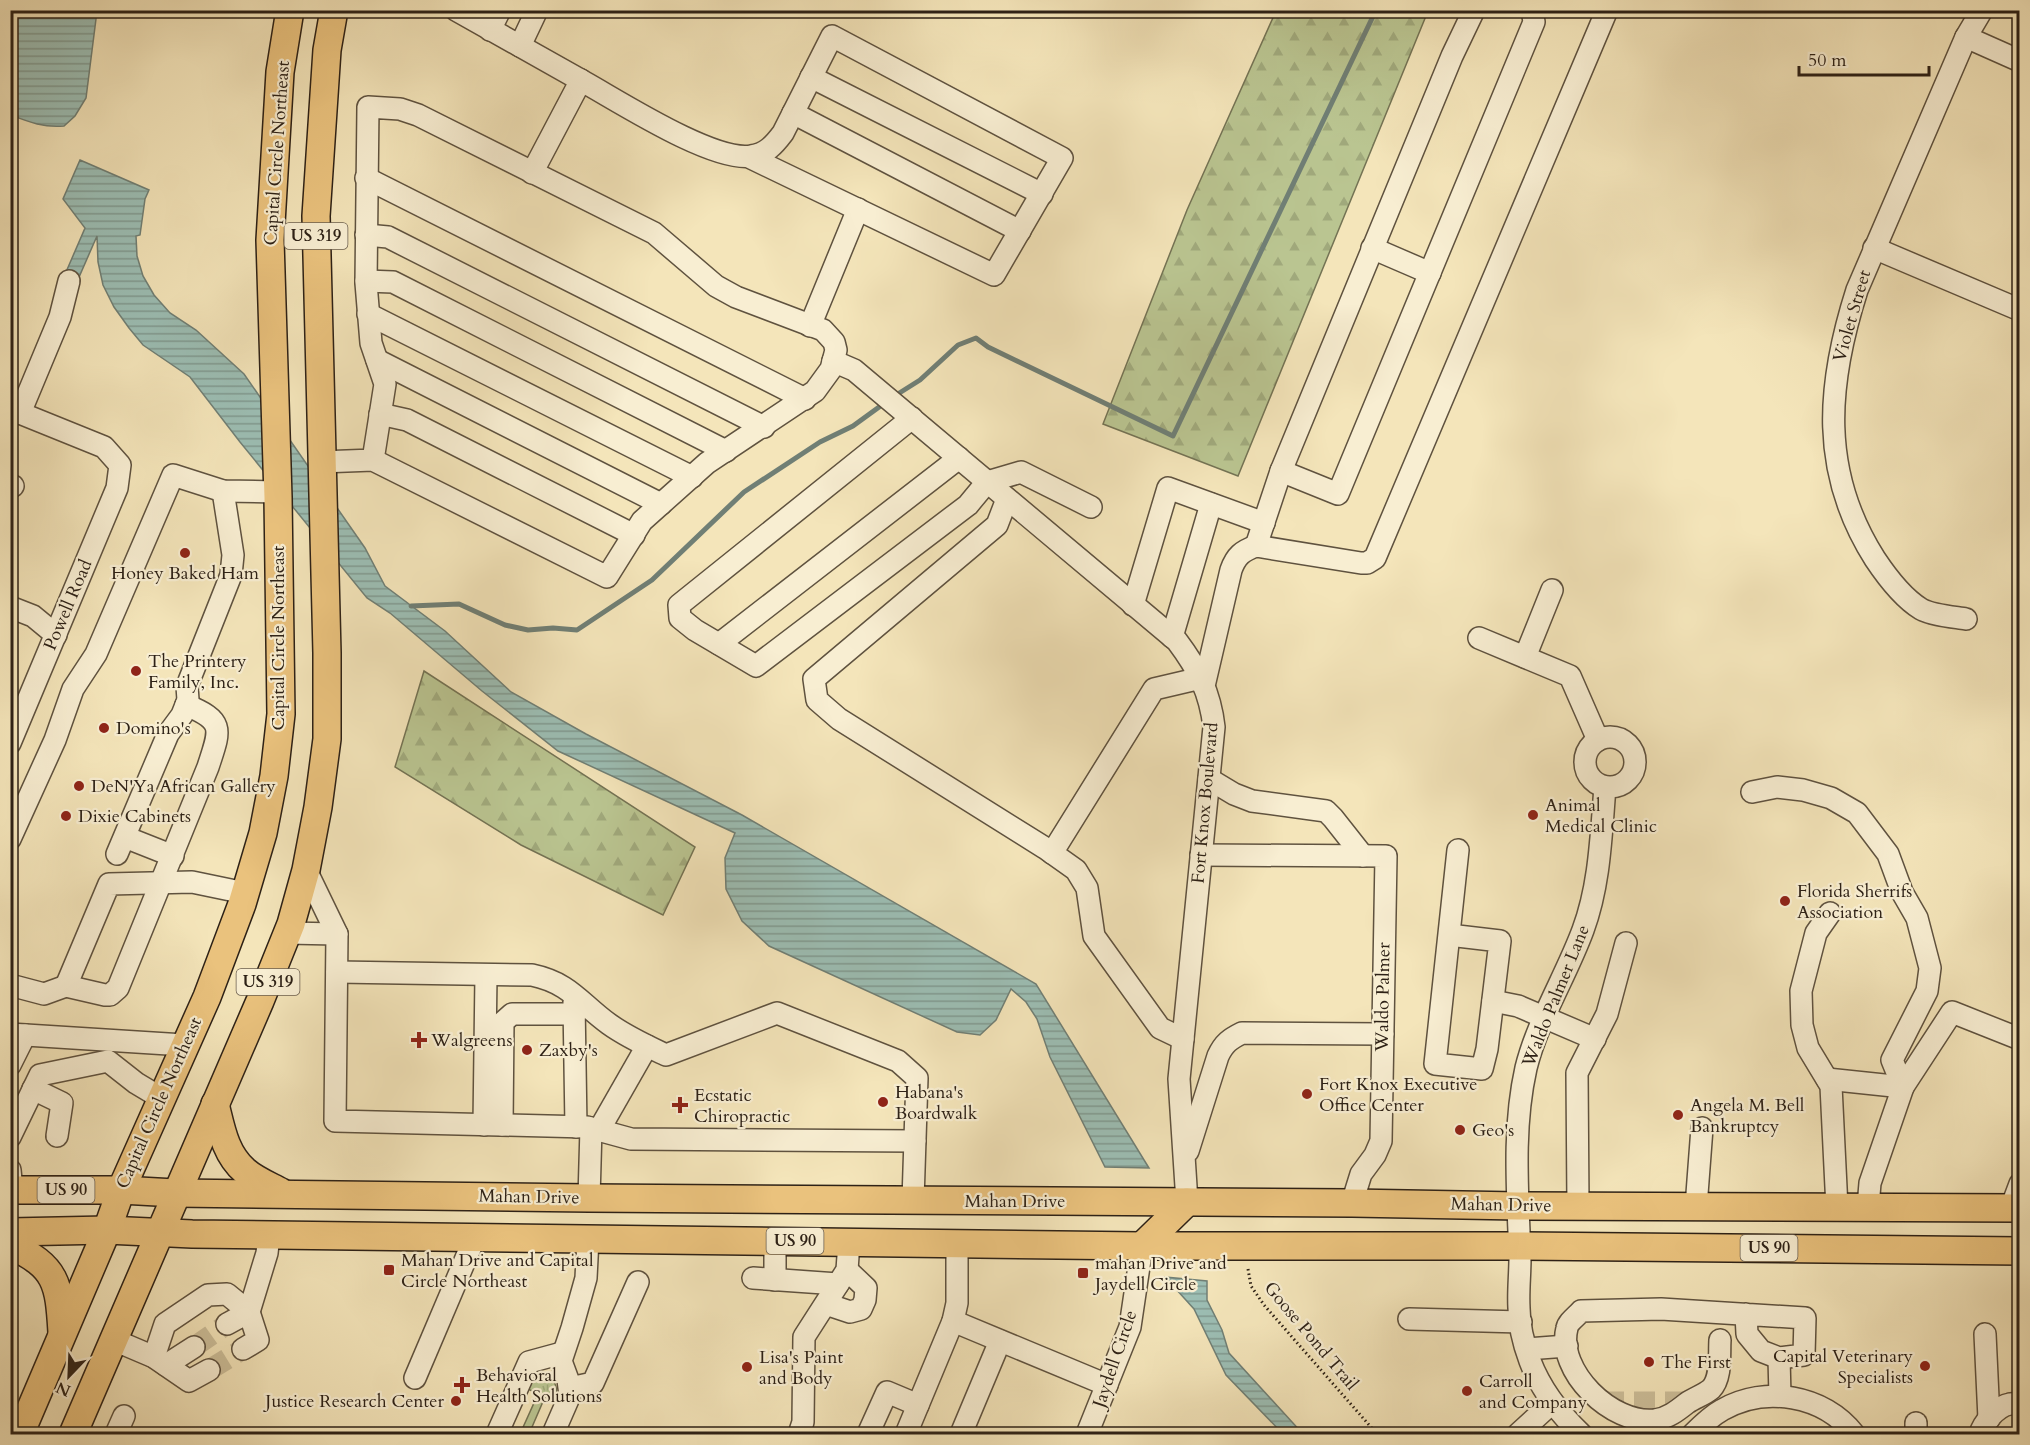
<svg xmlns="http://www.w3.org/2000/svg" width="2030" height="1445" font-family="Cardo,serif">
<defs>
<pattern id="grass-tufts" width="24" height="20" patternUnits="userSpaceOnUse" patternTransform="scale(1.5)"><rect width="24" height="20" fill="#bac591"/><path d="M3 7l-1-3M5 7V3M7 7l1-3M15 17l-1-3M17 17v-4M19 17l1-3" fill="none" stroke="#a0a97c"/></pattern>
<pattern id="forest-firs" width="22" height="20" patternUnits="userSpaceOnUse" patternTransform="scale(1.5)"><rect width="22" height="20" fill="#bac591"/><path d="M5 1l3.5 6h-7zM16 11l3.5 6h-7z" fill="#a0a97c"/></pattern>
<pattern id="water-rules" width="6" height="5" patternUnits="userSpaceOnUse" patternTransform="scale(1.5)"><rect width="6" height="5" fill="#9cbeb4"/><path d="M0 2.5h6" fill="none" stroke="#809a91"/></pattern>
</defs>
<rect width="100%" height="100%" fill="#f4e5ba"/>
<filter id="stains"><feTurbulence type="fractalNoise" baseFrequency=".00333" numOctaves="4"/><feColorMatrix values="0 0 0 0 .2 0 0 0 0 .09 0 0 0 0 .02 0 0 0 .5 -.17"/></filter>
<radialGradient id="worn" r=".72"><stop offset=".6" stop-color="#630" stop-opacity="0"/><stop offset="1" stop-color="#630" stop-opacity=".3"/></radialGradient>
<!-- grass -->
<path fill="url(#grass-tufts)" stroke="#747354" stroke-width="1.5" d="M 542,1373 C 555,1379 559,1386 555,1400 L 545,1397 L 529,1434 L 520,1434 L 538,1394 L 526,1388 C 530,1380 533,1374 542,1373 Z"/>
<!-- forest -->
<g fill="url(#forest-firs)" stroke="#747354" stroke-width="1.5">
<path d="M 1276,11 L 1428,11 L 1238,476 L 1103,424 L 1187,210 Z"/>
<path d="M 424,671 L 695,847 L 663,915 L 521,845 L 395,767 Z"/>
</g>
<!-- water -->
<g fill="url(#water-rules)" stroke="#707f75" stroke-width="1.5">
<path d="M 10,11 L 97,11 L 86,98 L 75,116 L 64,126 C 44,128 29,122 11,115 Z"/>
<path d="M 80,160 L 149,190 L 145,199 L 140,235 L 136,236 L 137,256 L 143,276 L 154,295 L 170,313 L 196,330 L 244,374 L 365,548 L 385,586 L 445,631 L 511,692 L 586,734 L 742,815 L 1036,984 L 1149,1168 L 1105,1167 L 1050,1057 L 1037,1019 L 1026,1002 L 1011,989 L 996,1020 L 980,1035 L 957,1032 L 769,946 L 742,921 L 726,889 L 725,858 L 735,833 L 558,751 L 482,691 L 390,613 L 367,598 L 240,442 L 190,377 L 143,345 L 129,328 L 114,307 L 103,285 L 98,262 L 97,236 L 76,284 L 63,279 L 85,228 L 63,199 Z"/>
<path d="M 1165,1277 L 1207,1281 L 1207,1300 L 1222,1330 L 1229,1353 L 1303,1434 L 1283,1434 L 1226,1375 L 1194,1309 Z"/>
</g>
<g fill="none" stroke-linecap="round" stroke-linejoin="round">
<!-- stream -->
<g stroke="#707f75" stroke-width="5">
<path d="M 893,397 L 920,380 L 958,345 L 976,338 L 988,347 L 1173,436 L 1376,10"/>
<path d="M 411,606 L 459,604 L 505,625 L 528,630 L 553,628 L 577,630 L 652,580 L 744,492 L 820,442 L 853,426 L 886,402"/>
</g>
<!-- minor-tunnel -->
<g stroke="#ccbe99" stroke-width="21" stroke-dasharray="21 10" stroke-linecap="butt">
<path d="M 194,1347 L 227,1324"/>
<path d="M 209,1370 L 243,1349"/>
<path d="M 1603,1402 L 1689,1402"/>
</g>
<!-- minor casing -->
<g stroke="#5f523f" stroke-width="24">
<g id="minor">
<path d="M 456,10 C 499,34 542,58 584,82 C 620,102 713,162 751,156 C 766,154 774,145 783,133 L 832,36 L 1062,158 L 994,275 L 749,157"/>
<path d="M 490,30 L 500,10"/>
<path d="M 1966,37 L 2020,61"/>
<path d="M 520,46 L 537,10"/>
<path d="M 811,77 L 1042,194"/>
<path d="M 793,113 L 1020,231"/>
<path d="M 532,173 L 581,80"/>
<path d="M 366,178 L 805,399"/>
<path d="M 366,235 L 388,237 L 764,427"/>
<path d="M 1372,248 L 1430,273"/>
<path d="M 1874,248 L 2020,310"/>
<path d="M 366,281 L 393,282 L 726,451"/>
<path d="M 368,314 L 692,477"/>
<path d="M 810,326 L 858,209"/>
<path d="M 377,360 L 661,504"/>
<path d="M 833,361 L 854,370 L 1177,641 C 1198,669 1210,692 1214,727 L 1179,1079 L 1187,1202"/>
<path d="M 10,409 L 104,447 L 120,465 L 117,488 L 10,743"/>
<path d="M 20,413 L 60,317 L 69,281"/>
<path d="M 380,414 L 407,420 L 634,535"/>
<path d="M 912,418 L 679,605 L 680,618 L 695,630 L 756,666 L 968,505 L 987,482 L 1021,472 L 1091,507"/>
<path d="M 321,462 L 373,460 L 607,577 L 642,521 L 661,504 L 707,463 L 815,391 L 831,369 L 836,350 L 834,342 L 823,330 L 736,297 L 716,286 L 654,233 L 418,115 L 400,109 L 368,107 L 366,283 L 371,343 L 385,384 L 373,460"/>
<path d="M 1281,471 L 1338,494 L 1534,22 L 1532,10"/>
<path d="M 10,485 L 13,486"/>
<path d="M 1007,499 L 997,525 L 814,679 L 817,700 L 839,719 L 1045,848 L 1076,870 L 1087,888 L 1094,936 L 1160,1028 L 1183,1039"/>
<path d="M 1256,546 L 1281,471 L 1452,56 L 1474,10"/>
<path d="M 1133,605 L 1168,488 L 1264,523"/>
<path d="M 10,607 L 33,616 L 56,635"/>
<path d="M 1966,619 C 1954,617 1931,615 1921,609 C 1903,598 1887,577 1875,559 C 1819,471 1827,384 1857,290 L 1966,37 L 1982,10"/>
<path d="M 1172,637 L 1211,504"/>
<path d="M 1479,638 L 1570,676 L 1598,740"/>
<path d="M 719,644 L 959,458"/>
<path d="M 1525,657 L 1552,590"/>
<path d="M 1204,686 L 1231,570 C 1236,556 1242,551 1256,546 L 1361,563 L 1367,563 L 1375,558 L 1607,10"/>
<circle cx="1610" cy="762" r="25"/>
<path d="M 1209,779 L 1234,794 L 1252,801 L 1326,811 L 1333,818 L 1363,856"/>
<path d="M 1752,792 L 1777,787 L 1803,790 L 1831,798 L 1857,813 L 1888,854 L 1902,892 L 1917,918 L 1930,968 L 1927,991 L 1892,1060 L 1903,1087 L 1870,1183 L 1868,1207"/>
<path d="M 125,837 L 173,856"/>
<path d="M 10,839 L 55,740 L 73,689 L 96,654 L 173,475 L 223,491 L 278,492"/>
<path d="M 1052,853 L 1154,689 L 1201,678"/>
<path d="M 117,854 L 168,734 L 182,715 L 188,700 L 187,686 L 231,575 L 233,555 L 223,491"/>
<path d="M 1201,855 L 1386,856 L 1381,1141 L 1375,1155 L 1361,1174 L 1352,1203"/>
<path d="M 306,870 L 337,934 L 335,1121 L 587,1127 L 631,1139 L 915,1141"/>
<path d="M 1830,913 L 1816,933 L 1801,991 L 1802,1025 L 1808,1048 L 1831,1086 L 1837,1208"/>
<path d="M 287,933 L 337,934"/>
<path d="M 1449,935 L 1500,941 L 1487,1049 L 1482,1069 L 1435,1064 L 1458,850"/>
<path d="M 337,972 L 532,975 C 570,983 580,1003 609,1024 C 627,1037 647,1046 666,1055 L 777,1013 L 898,1061 L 917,1078 L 913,1200"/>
<path d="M 10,985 L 44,994 L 66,986 L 105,995 L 110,995 L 118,988 L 208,767 C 220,730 226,721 186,705"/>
<path d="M 66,986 L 109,884 L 192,882 L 245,893"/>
<path d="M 1493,1001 L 1518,1006 L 1595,1039"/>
<path d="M 574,1002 L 576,1127"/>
<path d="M 10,1034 L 184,1045"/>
<path d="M 10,1065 L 25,1035"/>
<path d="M 1827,1079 L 1903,1087 L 1952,1012 L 2020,1039"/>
<path d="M 33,1089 L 62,1103 L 57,1136"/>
<path d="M 484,1125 L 486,975"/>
<path d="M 502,1125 L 503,1022 L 512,1014 L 575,1014"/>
<path d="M 599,1130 L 647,1046"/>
<path d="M 10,1137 L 40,1075 L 108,1061 L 136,1083 L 161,1098"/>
<path d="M 1188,1151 L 1218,1056 C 1224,1043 1230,1039 1242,1033 L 1383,1034"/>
<path d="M 10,1170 L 12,1190"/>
<path d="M 589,1198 L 591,1128"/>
<path d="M 1578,1206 L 1577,1073 L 1607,1014 L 1626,943"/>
<path d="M 1696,1207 L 1702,1128"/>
<path d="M 2011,1208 L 2020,1184"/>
<path d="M 753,1278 L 838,1284"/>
<path d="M 775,1280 L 775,1241"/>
<path d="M 826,1304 L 850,1312 L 861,1309 L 865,1300 L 866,1288 L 847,1270"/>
<path d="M 1409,1319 L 1521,1322"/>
<path d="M 953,1321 L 1107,1385"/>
<path d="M 227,1324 L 249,1312 L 258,1340 L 243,1349"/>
<path d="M 1985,1334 L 1989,1419"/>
<path d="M 114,1340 L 154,1357 L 189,1381 L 209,1370"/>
<path d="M 1720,1340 C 1719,1354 1722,1378 1711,1389 C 1704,1395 1694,1398 1687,1403 C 1677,1411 1668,1418 1655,1420 C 1612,1425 1556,1371 1567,1328 C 1568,1322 1577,1316 1581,1311 L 1661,1309 L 1805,1318 L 1804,1355 L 1779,1358 L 1761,1351 L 1747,1334 L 1746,1314"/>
<path d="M 1527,1349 L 1567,1346"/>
<path d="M 154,1357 L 165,1324 L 208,1295 L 227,1294 L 249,1312 L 267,1253 L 269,1235"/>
<path d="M 1779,1358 L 1780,1396"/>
<path d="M 166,1365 L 194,1347"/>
<path d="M 415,1378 L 475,1237"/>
<path d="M 570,1388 L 593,1383 L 638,1282"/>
<path d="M 116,1434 L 124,1416"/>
<path d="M 497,1434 L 529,1362 L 562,1353"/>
<path d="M 553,1434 L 570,1395 L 568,1380 L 561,1361 L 572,1328 L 586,1278 L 588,1239"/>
<path d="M 799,1434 L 803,1422 L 804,1337 L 847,1270 L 849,1242"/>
<path d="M 868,1434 L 887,1392 L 918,1405"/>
<path d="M 906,1434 L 953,1321 L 957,1303 L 957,1244"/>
<path d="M 961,1434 L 1000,1341"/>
<path d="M 1087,1434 L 1130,1327 L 1142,1246"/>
<path d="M 1518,1434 L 1552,1403"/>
<path d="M 1581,1434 C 1559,1413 1541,1390 1530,1361 C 1524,1345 1519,1325 1519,1308 C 1518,1291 1520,1275 1520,1258 C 1518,1195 1512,1130 1526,1068 C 1538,1020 1566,976 1583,930 C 1600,884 1601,835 1605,787"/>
<path d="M 1693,1434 C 1702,1425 1711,1416 1722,1410 C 1765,1385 1824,1395 1854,1434"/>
<path d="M 1916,1434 L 1916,1423"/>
<path d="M 1980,1434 C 1983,1423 1997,1406 2010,1404 C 2013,1403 2016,1404 2020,1405"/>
</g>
</g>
<!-- major casing -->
<g stroke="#2d2116" stroke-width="30">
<g id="major">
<path d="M 215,1104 C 221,1128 225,1154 245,1171 C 255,1180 270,1186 281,1192"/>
<path d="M 10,1190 L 121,1190 L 175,1193 L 589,1198 L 1352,1203 L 1518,1206 L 2020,1208"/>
<path d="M 10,1232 L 107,1230 L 192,1234 L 1142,1246 L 1519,1246 L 2020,1251"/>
<path d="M 10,1245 C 57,1267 59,1283 62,1332"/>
<path d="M 1142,1246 L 1187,1202"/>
<path d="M 20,1434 L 107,1230 L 121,1190 L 207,997 L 242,904 L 263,833 L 274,776 L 281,714 L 278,497 L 270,240 L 280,72 L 290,10"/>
<path d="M 73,1434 L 260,1001 L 291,924 L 306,870 L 318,807 L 327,739 L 327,653 L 316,216 L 327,50 L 334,10"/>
</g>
</g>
<!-- path -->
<path stroke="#2d2116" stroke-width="3" stroke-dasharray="1.5 3" stroke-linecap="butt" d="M 1248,1269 L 1251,1286 L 1264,1305 L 1377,1434"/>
<!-- minor -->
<use href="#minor" stroke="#f8eed2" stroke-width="21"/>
<!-- major -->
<use href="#major" stroke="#eac27d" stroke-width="27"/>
</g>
<!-- markers -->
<g fill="#8f2418" stroke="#f8eed2" stroke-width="2">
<circle cx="185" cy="553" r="6"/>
<circle cx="136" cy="671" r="6"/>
<circle cx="104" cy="728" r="6"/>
<circle cx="79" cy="786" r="6"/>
<circle cx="1533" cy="815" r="6"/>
<circle cx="66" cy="816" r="6"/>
<circle cx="1785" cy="901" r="6"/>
<path d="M416 1031h6v6h6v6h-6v6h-6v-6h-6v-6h6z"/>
<circle cx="527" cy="1050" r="6"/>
<circle cx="1307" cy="1094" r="6"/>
<circle cx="883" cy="1102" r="6"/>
<path d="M677 1096h6v6h6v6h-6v6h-6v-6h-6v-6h6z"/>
<circle cx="1678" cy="1115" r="6"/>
<circle cx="1460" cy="1130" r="6"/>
<rect x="383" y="1264" width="12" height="12" rx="3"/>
<rect x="1077" y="1267" width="12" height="12" rx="3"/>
<circle cx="1649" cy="1362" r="6"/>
<circle cx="1925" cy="1366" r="6"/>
<circle cx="747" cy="1367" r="6"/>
<path d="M459 1376h6v6h6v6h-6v6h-6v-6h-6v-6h6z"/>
<circle cx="1467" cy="1391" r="6"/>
<circle cx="456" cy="1401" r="6"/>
</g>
<g text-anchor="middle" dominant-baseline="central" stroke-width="4.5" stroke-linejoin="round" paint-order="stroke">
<!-- shield labels -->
<g fill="#f8eed2" stroke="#6a5e4e" stroke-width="1.5">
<rect x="284.5" y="223" width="63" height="26" rx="4.5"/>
<rect x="236.5" y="969" width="63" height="26" rx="4.5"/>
<rect x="37.5" y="1177" width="57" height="26" rx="4.5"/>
<rect x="766.5" y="1228" width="57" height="26" rx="4.5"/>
<rect x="1740.5" y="1235" width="57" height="26" rx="4.5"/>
</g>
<g font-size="16" font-weight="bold" fill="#2d2116">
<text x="316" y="236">US 319</text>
<text x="268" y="982">US 319</text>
<text x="66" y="1190">US 90</text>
<text x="795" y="1241">US 90</text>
<text x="1769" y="1248">US 90</text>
</g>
<!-- street labels -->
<g font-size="18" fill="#2d2116" stroke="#f8eed2">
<text transform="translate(277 153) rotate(-86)">Capital Circle Northeast</text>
<text transform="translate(1852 316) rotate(-74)">Violet Street</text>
<text transform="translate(68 605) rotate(-67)">Powell Road</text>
<text transform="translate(278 638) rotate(-90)">Capital Circle Northeast</text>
<text transform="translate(1205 803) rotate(-85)">Fort Knox Boulevard</text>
<text transform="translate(1556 996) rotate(-68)">Waldo Palmer Lane</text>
<text transform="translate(1383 997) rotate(-89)">Waldo Palmer</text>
<text transform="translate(159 1103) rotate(-66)">Capital Circle Northeast</text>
<text transform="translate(529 1197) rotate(1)">Mahan Drive</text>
<text x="1015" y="1201">Mahan Drive</text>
<text transform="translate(1501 1205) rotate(1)">Mahan Drive</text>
<text transform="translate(1311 1336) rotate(50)">Goose Pond Trail</text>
<text transform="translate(1115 1359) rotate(-71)">Jaydell Circle</text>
</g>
<!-- poi labels -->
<g font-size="18" fill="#2d2116" stroke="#f8eed2" text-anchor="start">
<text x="185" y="573" text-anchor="middle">Honey Baked Ham</text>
<text x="148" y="661">The Printery<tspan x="148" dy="21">Family, Inc.</tspan></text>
<text x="116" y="728">Domino's</text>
<text x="91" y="786">DeN'Ya African Gallery</text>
<text x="1545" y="805">Animal<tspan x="1545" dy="21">Medical Clinic</tspan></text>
<text x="78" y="816">Dixie Cabinets</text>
<text x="1797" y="891">Florida Sherrifs<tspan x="1797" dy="21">Association</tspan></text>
<text x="431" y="1040">Walgreens</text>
<text x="539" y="1050">Zaxby's</text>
<text x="1319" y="1084">Fort Knox Executive<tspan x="1319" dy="21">Office Center</tspan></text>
<text x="895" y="1092">Habana's<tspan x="895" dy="21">Boardwalk</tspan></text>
<text x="694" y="1095">Ecstatic<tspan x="694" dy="21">Chiropractic</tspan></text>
<text x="1690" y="1105">Angela M. Bell<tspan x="1690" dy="21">Bankruptcy</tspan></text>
<text x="1472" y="1130">Geo's</text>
<text x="401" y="1260">Mahan Drive and Capital<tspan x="401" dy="21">Circle Northeast</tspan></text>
<text x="1095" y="1263">mahan Drive and<tspan x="1095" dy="21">Jaydell Circle</tspan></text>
<text x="1913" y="1356" text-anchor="end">Capital Veterinary<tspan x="1913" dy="21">Specialists</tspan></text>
<text x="759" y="1357">Lisa's Paint<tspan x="759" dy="21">and Body</tspan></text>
<text x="1661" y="1362">The First</text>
<text x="476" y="1375">Behavioral<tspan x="476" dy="21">Health Solutions</tspan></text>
<text x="1479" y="1381">Carroll<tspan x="1479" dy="21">and Company</tspan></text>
<text x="444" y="1401" text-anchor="end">Justice Research Center</text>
</g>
</g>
<!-- margin -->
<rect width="2030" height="1445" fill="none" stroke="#f4e5ba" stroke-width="36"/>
<rect x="12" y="12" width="2006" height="1421" fill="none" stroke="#2d2116" stroke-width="3"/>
<rect x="18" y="18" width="1994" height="1409" fill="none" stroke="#2d2116" stroke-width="1.5"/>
<!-- north arrow -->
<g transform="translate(69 1376) rotate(203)" stroke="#f8eed2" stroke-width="4.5" paint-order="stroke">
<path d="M0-4.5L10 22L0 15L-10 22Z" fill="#2d2116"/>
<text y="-9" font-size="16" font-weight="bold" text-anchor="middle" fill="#2d2116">N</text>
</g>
<!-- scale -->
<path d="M1799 66v9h130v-9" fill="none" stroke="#2d2116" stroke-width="3"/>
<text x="1808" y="66" font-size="18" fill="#2d2116" stroke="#f8eed2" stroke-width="4.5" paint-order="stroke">50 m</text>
<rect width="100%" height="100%" filter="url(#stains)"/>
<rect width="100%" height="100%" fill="url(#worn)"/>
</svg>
